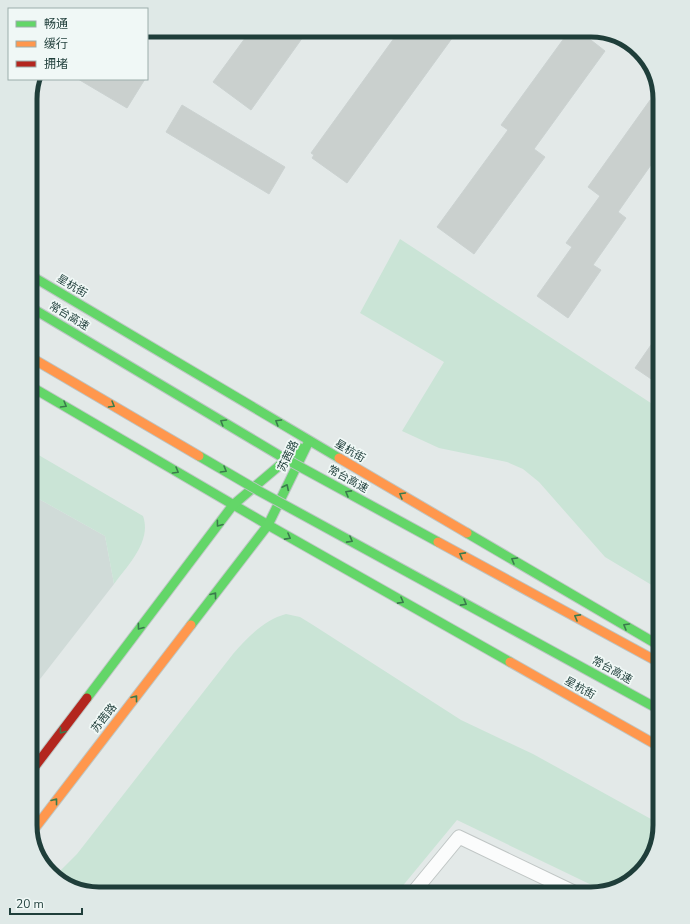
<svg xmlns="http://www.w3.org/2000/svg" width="690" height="924" font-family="'Nunito Sans','Noto Sans SC',sans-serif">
<rect width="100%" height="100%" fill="#e3e9e8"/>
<!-- built -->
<path fill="#d0dbd8" d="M 30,494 L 105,536 L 114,584 L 30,692 Z"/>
<!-- green -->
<g fill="#cae4d6">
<path d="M 400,239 L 660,409 L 660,590 L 605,557 L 539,482 L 523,469 L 507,462 L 439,448 L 402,431 L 444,362 L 360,313 Z"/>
<path d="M 30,450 L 143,516 C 152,541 128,565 114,584 L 105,536 L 30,494 Z"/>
<path d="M 286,614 L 300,617 L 313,625 L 461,720 L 533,754 L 660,824 L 651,860 L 626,885 L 604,891 L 457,820 L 396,894 L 94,894 L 64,885 L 55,876 L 77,854 L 233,654 C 248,637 264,620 286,614 Z"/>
</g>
<!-- building -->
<g fill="#cad0ce" stroke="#cbd2d1">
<path d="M 251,30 L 308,30 L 251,110 L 213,82 Z"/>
<path d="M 400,30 L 458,30 L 347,183 L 312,158 L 314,155 L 311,153 Z"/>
<path d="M 570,30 L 578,30 L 605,51 L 534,149 L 545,157 L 474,254 L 437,227 L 508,130 L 501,125 Z"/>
<path d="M 78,79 L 145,79 L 127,108 Z"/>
<path d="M 658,89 L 660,99 L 660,152 L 618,212 L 626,218 L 593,265 L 601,270 L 568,318 L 537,296 L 572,247 L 566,243 L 600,196 L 588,187 Z"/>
<path d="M 182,105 L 285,167 L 269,194 L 166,132 Z"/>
<path d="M 660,332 L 660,385 L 635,368 Z"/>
</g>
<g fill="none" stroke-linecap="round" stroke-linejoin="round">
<!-- lane casing -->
<g stroke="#c0c6c5" stroke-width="15">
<path id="lane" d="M 412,894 L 459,837 L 578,894"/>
</g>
<!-- fast casing -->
<g stroke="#bec7c5" stroke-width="11">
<g id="fast">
<path d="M 30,275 L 339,458"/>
<path d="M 30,386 L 268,525 L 510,662"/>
<path d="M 467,533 L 660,646"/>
<path d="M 191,625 L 268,525 L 309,441"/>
<path d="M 87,698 L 233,505 L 300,448"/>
</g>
</g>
<!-- slow casing -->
<g stroke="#bec7c5" stroke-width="11">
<g id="slow">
<path d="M 339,458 L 467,533"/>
<path d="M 510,662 L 660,747"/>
<path d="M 32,832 L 191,625"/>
</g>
</g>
<!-- jam casing -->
<g stroke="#bec7c5" stroke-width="11">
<path id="jam" d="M 30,773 L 87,698"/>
</g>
<!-- lane -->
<use href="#lane" stroke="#fbfcfc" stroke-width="13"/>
<!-- fast -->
<use href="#fast" stroke="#63d668" stroke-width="9"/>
<!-- slow -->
<use href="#slow" stroke="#ff974d" stroke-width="9"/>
<!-- jam -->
<use href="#jam" stroke="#b3261e" stroke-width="9"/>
<!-- fast-bridge casing -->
<g stroke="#bbc5c4" stroke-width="11" stroke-linecap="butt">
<g id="fast-bridge">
<path d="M 30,307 L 282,457 L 438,542"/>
<path d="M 199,456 L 259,491 L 660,710"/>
</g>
</g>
<!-- slow-bridge casing -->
<g stroke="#bbc5c4" stroke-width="11" stroke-linecap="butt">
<g id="slow-bridge">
<path d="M 30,357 L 199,456"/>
<path d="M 438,542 L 660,663"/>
</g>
</g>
<!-- fast-bridge -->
<use href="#fast-bridge" stroke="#63d668" stroke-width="9"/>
<!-- slow-bridge -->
<use href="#slow-bridge" stroke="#ff974d" stroke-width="9"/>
</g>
<!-- one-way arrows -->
<defs><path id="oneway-chevron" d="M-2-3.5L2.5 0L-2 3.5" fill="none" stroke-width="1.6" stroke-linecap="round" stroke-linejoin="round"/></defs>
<g stroke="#3a7b4c">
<use href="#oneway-chevron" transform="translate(64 405) rotate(30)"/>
<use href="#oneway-chevron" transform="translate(112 405) rotate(30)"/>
<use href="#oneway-chevron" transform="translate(223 422) rotate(-149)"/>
<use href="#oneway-chevron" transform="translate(278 422) rotate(-149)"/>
<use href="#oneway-chevron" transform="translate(224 470) rotate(30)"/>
<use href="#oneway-chevron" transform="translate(176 471) rotate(30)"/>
<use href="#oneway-chevron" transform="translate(286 487) rotate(-64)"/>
<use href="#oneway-chevron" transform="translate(348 493) rotate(-151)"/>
<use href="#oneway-chevron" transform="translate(402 495) rotate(-150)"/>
<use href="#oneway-chevron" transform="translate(219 524) rotate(127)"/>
<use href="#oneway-chevron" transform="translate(288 537) rotate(29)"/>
<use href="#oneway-chevron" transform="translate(350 540) rotate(29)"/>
<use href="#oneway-chevron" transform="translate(462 555) rotate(-151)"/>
<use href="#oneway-chevron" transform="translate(514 560) rotate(-150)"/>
<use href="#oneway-chevron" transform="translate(214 595) rotate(-52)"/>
<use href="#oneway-chevron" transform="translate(401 601) rotate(29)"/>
<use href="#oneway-chevron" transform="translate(464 603) rotate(29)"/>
<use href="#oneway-chevron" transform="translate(577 617) rotate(-151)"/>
<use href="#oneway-chevron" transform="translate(626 626) rotate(-150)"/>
<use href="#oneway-chevron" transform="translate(140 627) rotate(127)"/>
<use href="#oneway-chevron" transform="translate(135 698) rotate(-52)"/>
<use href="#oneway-chevron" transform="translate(62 731) rotate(127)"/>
<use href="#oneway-chevron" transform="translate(55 801) rotate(-52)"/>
</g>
<g text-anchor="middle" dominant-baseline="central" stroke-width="3.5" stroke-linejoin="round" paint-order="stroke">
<!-- street labels -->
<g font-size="11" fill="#1f3e3a" stroke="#f0f8f6">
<text transform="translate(72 286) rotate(31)">星杭街</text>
<text transform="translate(69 316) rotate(31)">常台高速</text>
<text transform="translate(350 451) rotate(30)">星杭街</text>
<text transform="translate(288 456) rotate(-64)">苏茜路</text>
<text transform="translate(348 479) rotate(29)">常台高速</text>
<text transform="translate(612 670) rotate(29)">常台高速</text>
<text transform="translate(580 688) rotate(29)">星杭街</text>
<text transform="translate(104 718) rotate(-52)">苏茜路</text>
</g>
</g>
<!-- crop -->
<path d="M0 0H690V924H0ZM99 37H591A62 62 0 0 1 653 99V825A62 62 0 0 1 591 887H99A62 62 0 0 1 37 825V99A62 62 0 0 1 99 37Z" fill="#dfe9e7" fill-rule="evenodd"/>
<path fill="none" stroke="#1f3e3a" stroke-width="5" d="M99 37H591A62 62 0 0 1 653 99V825A62 62 0 0 1 591 887H99A62 62 0 0 1 37 825V99A62 62 0 0 1 99 37Z"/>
<!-- legend -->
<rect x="8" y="8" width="140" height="72" fill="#f0f8f6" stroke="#9caeab"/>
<rect x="16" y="21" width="20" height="6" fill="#63d668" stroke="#9caeab"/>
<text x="44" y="28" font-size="12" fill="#1f3e3a">畅通</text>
<rect x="16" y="41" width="20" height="6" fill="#ff974d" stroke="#9caeab"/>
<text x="44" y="48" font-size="12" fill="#1f3e3a">缓行</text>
<rect x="16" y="61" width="20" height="6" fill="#b3261e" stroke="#9caeab"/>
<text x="44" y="68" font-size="12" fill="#1f3e3a">拥堵</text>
<!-- scale -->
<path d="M10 908v6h72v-6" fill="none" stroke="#1f3e3a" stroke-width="2"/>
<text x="16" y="908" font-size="12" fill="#1f3e3a" stroke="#f0f8f6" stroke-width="3" paint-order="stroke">20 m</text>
</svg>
